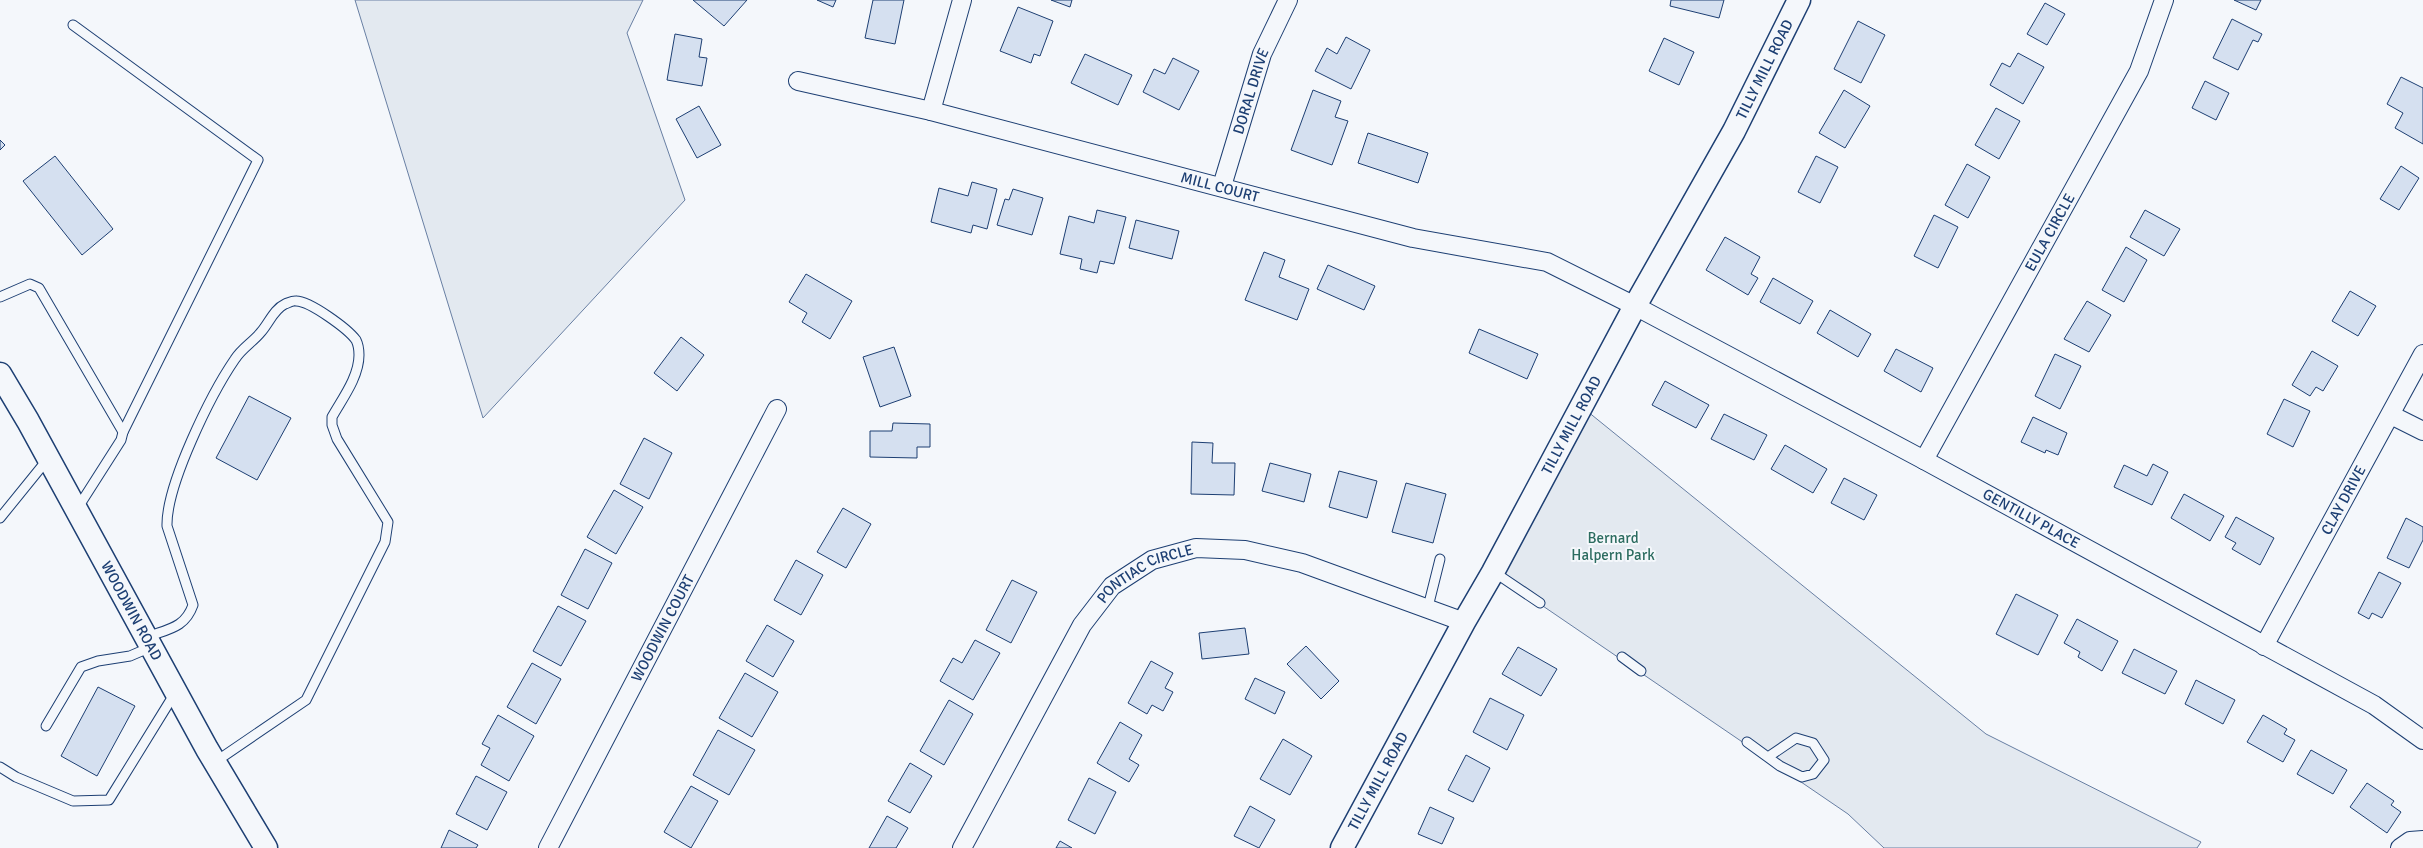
<svg xmlns="http://www.w3.org/2000/svg" width="2423" height="848" font-family="Signika,sans-serif">
<rect width="100%" height="100%" fill="#f4f7fb"/>
<!-- green -->
<g fill="#e3e9f0" stroke="#687fa3">
<path d="M 355,0 L 643,0 L 627,33 L 685,200 L 483,418 Z"/>
<path d="M 1582,407 L 1986,734 L 2201,842 L 2197,848 L 1884,848 L 1848,814 L 1493,572 Z"/>
</g>
<!-- building -->
<g fill="#d5e0f0" stroke="#1d3f73">
<path d="M 693,0 L 747,0 L 724,26 Z"/>
<path d="M 817,0 L 836,0 L 833,7 Z"/>
<path d="M 873,0 L 904,0 L 895,44 L 865,38 Z"/>
<path d="M 1051,0 L 1072,0 L 1070,7 Z"/>
<path d="M 1671,0 L 1724,0 L 1719,18 L 1670,6 Z"/>
<path d="M 2234,0 L 2261,0 L 2256,10 Z"/>
<path d="M 2045,3 L 2065,14 L 2047,45 L 2027,34 Z"/>
<path d="M 1018,7 L 1053,21 L 1040,56 L 1034,54 L 1031,63 L 1000,51 Z"/>
<path d="M 2232,19 L 2262,34 L 2258,42 L 2253,40 L 2238,70 L 2213,58 Z"/>
<path d="M 1858,21 L 1885,35 L 1861,83 L 1834,69 Z"/>
<path d="M 675,34 L 702,39 L 699,57 L 707,58 L 702,86 L 667,80 Z"/>
<path d="M 1346,37 L 1370,50 L 1351,89 L 1315,71 L 1327,48 L 1337,54 Z"/>
<path d="M 1664,38 L 1694,52 L 1679,85 L 1649,71 Z"/>
<path d="M 2018,53 L 2044,67 L 2023,104 L 1990,85 L 2002,63 L 2010,67 Z"/>
<path d="M 1085,54 L 1132,75 L 1118,105 L 1071,83 Z"/>
<path d="M 1173,58 L 1199,71 L 1179,110 L 1143,92 L 1154,69 L 1165,74 Z"/>
<path d="M 2401,77 L 2423,88 L 2423,144 L 2395,128 L 2403,113 L 2387,104 Z"/>
<path d="M 2205,81 L 2229,93 L 2216,120 L 2192,108 Z"/>
<path d="M 1313,90 L 1341,101 L 1335,117 L 1348,121 L 1332,165 L 1291,150 Z"/>
<path d="M 1844,90 L 1870,106 L 1845,148 L 1819,133 Z"/>
<path d="M 699,106 L 721,145 L 697,158 L 676,119 Z"/>
<path d="M 1996,108 L 2020,121 L 1999,159 L 1975,145 Z"/>
<path d="M 1368,133 L 1428,153 L 1418,183 L 1358,163 Z"/>
<path d="M 0,140 L 5,145 L 0,150 Z"/>
<path d="M 55,156 L 113,229 L 82,255 L 23,181 Z"/>
<path d="M 1816,156 L 1838,167 L 1820,203 L 1798,192 Z"/>
<path d="M 1967,164 L 1990,177 L 1968,218 L 1945,205 Z"/>
<path d="M 2401,166 L 2419,178 L 2399,210 L 2380,199 Z"/>
<path d="M 972,182 L 997,189 L 987,229 L 973,225 L 971,233 L 931,222 L 939,188 L 968,196 Z"/>
<path d="M 1013,189 L 1043,198 L 1032,235 L 997,225 L 1005,199 L 1009,200 Z"/>
<path d="M 1097,210 L 1126,217 L 1114,264 L 1100,261 L 1097,273 L 1080,269 L 1082,259 L 1060,254 L 1069,216 L 1094,223 Z"/>
<path d="M 2145,210 L 2180,229 L 2164,256 L 2130,237 Z"/>
<path d="M 1934,215 L 1958,227 L 1938,268 L 1914,256 Z"/>
<path d="M 1136,220 L 1179,231 L 1172,259 L 1129,248 Z"/>
<path d="M 1725,237 L 1760,257 L 1751,274 L 1758,278 L 1748,295 L 1706,270 Z"/>
<path d="M 2126,247 L 2147,260 L 2124,302 L 2102,290 Z"/>
<path d="M 1264,252 L 1285,260 L 1279,277 L 1309,289 L 1297,320 L 1245,300 Z"/>
<path d="M 1328,265 L 1375,286 L 1364,310 L 1317,289 Z"/>
<path d="M 806,274 L 852,301 L 830,339 L 802,322 L 807,313 L 789,302 Z"/>
<path d="M 1773,278 L 1813,301 L 1800,324 L 1760,302 Z"/>
<path d="M 2350,291 L 2376,306 L 2358,336 L 2332,321 Z"/>
<path d="M 2087,301 L 2111,315 L 2089,352 L 2064,339 Z"/>
<path d="M 1830,310 L 1871,334 L 1858,357 L 1817,333 Z"/>
<path d="M 1479,329 L 1538,354 L 1527,379 L 1469,353 Z"/>
<path d="M 681,337 L 704,355 L 677,391 L 654,373 Z"/>
<path d="M 894,347 L 911,396 L 880,407 L 863,357 Z"/>
<path d="M 1896,349 L 1933,368 L 1921,392 L 1884,371 Z"/>
<path d="M 2312,351 L 2338,366 L 2323,391 L 2316,387 L 2310,396 L 2292,385 Z"/>
<path d="M 2055,354 L 2081,366 L 2060,409 L 2035,396 Z"/>
<path d="M 1665,381 L 1709,405 L 1696,428 L 1652,405 Z"/>
<path d="M 249,396 L 291,418 L 257,480 L 216,458 Z"/>
<path d="M 2284,399 L 2310,411 L 2293,447 L 2267,434 Z"/>
<path d="M 1724,414 L 1767,435 L 1754,460 L 1711,439 Z"/>
<path d="M 2033,417 L 2067,433 L 2058,455 L 2046,450 L 2045,453 L 2021,442 Z"/>
<path d="M 893,423 L 930,424 L 930,447 L 917,447 L 917,458 L 870,457 L 870,431 L 892,431 Z"/>
<path d="M 644,438 L 672,453 L 649,499 L 620,484 Z"/>
<path d="M 1192,442 L 1213,443 L 1212,463 L 1235,463 L 1234,495 L 1191,494 Z"/>
<path d="M 1785,445 L 1827,469 L 1813,493 L 1771,469 Z"/>
<path d="M 1270,463 L 1311,474 L 1304,502 L 1262,491 Z"/>
<path d="M 2153,464 L 2168,472 L 2152,505 L 2114,487 L 2124,465 L 2147,476 Z"/>
<path d="M 1339,471 L 1377,481 L 1367,518 L 1329,507 Z"/>
<path d="M 1844,478 L 1877,495 L 1864,520 L 1831,503 Z"/>
<path d="M 1406,483 L 1446,494 L 1433,543 L 1392,532 Z"/>
<path d="M 614,490 L 643,507 L 616,554 L 587,537 Z"/>
<path d="M 2184,494 L 2224,516 L 2210,541 L 2171,518 Z"/>
<path d="M 843,508 L 871,524 L 846,568 L 817,552 Z"/>
<path d="M 2236,517 L 2274,538 L 2260,565 L 2232,549 L 2236,543 L 2225,537 Z"/>
<path d="M 2406,518 L 2423,527 L 2423,540 L 2409,568 L 2387,558 Z"/>
<path d="M 585,549 L 612,563 L 588,609 L 561,595 Z"/>
<path d="M 796,560 L 823,575 L 801,615 L 774,600 Z"/>
<path d="M 2379,572 L 2401,583 L 2382,618 L 2372,613 L 2369,619 L 2358,613 Z"/>
<path d="M 1012,580 L 1037,592 L 1011,643 L 986,630 Z"/>
<path d="M 2016,594 L 2058,615 L 2038,655 L 1996,634 Z"/>
<path d="M 558,606 L 586,621 L 561,666 L 533,651 Z"/>
<path d="M 2077,619 L 2118,641 L 2102,671 L 2078,657 L 2080,652 L 2064,643 Z"/>
<path d="M 767,625 L 794,641 L 773,677 L 746,661 Z"/>
<path d="M 1245,628 L 1249,654 L 1202,659 L 1199,633 Z"/>
<path d="M 975,640 L 1000,653 L 973,700 L 940,681 L 953,658 L 962,663 Z"/>
<path d="M 1306,646 L 1339,681 L 1321,699 L 1287,664 Z"/>
<path d="M 1518,647 L 1557,669 L 1541,696 L 1502,674 Z"/>
<path d="M 2134,649 L 2177,671 L 2165,694 L 2122,673 Z"/>
<path d="M 1151,661 L 1173,673 L 1165,688 L 1173,692 L 1163,711 L 1152,705 L 1147,714 L 1128,703 Z"/>
<path d="M 532,663 L 561,679 L 536,724 L 507,707 Z"/>
<path d="M 745,673 L 778,692 L 752,737 L 719,718 Z"/>
<path d="M 1255,678 L 1285,692 L 1275,714 L 1245,699 Z"/>
<path d="M 2196,680 L 2235,700 L 2223,724 L 2185,704 Z"/>
<path d="M 98,687 L 135,706 L 97,776 L 61,756 Z"/>
<path d="M 1490,698 L 1524,715 L 1507,750 L 1473,732 Z"/>
<path d="M 949,700 L 973,714 L 944,765 L 920,751 Z"/>
<path d="M 498,715 L 534,736 L 509,781 L 481,765 L 490,748 L 482,744 Z"/>
<path d="M 2263,715 L 2287,729 L 2284,734 L 2295,740 L 2283,762 L 2247,742 Z"/>
<path d="M 1120,722 L 1142,735 L 1129,759 L 1139,765 L 1129,782 L 1097,763 Z"/>
<path d="M 718,730 L 755,750 L 729,795 L 693,775 Z"/>
<path d="M 1283,739 L 1312,756 L 1290,795 L 1260,779 Z"/>
<path d="M 2311,750 L 2347,770 L 2333,794 L 2297,774 Z"/>
<path d="M 1466,755 L 1490,768 L 1473,802 L 1448,790 Z"/>
<path d="M 910,763 L 932,776 L 910,813 L 888,801 Z"/>
<path d="M 476,776 L 507,792 L 487,830 L 456,814 Z"/>
<path d="M 1089,778 L 1116,792 L 1095,834 L 1068,820 Z"/>
<path d="M 2367,783 L 2394,801 L 2391,805 L 2401,812 L 2387,833 L 2350,807 Z"/>
<path d="M 691,786 L 718,801 L 691,848 L 664,832 Z"/>
<path d="M 1250,806 L 1275,820 L 1259,848 L 1234,836 Z"/>
<path d="M 1430,807 L 1454,818 L 1442,844 L 1418,834 Z"/>
<path d="M 887,816 L 908,828 L 896,848 L 869,848 Z"/>
<path d="M 449,830 L 478,845 L 476,848 L 441,848 Z"/>
<path d="M 1060,841 L 1072,848 L 1056,848 Z"/>
</g>
<g fill="none" stroke-linecap="round" stroke-linejoin="round">
<!-- service casing -->
<g stroke="#1d3f73" stroke-width="11">
<g id="service">
<path d="M 73,25 L 258,160 L 123,432"/>
<path d="M 0,297 L 30,284 L 39,288 L 123,432 L 121,440 L 77,509"/>
<path d="M 0,518 L 47,460"/>
<path d="M 1494,572 L 1540,603"/>
<path d="M 1428,607 L 1440,559"/>
<path d="M 147,637 C 168,629 185,628 193,605 L 167,526 C 166,485 211,394 235,359 C 242,348 253,342 261,332 C 269,323 274,309 285,304 C 288,303 294,300 296,301 C 310,301 348,329 356,340 C 358,344 359,351 359,355 C 359,377 342,399 332,417 L 332,425 L 337,439 L 388,522 L 385,542 L 306,700 L 215,762"/>
<path d="M 1622,657 L 1641,671"/>
<path d="M 46,726 L 81,667 L 98,661 L 130,656 L 151,647"/>
<path d="M 1747,742 L 1780,766 L 1802,777 L 1813,774 L 1824,760 L 1813,743 L 1796,738 L 1768,757"/>
<path d="M 0,767 L 16,777 L 73,801 L 109,800 L 175,693"/>
</g>
</g>
<!-- minor casing -->
<g stroke="#1d3f73" stroke-width="20">
<g id="minor">
<path id="s1" d="M 798,81 L 931,111 L 1413,238 L 1547,262 L 1635,306 L 1924,460 L 2374,705 L 2423,740"/>
<path d="M 931,111 L 962,0"/>
<path id="s2" d="M 1222,186 L 1262,54 L 1288,0"/>
<path d="M 2391,415 L 2423,431"/>
<path id="s3" d="M 1924,460 L 2139,71 L 2164,0"/>
<path id="s4" d="M 2264,646 L 2423,354"/>
<path id="s5" d="M 548,848 L 777,409"/>
<path id="s6" d="M 962,848 L 1082,625 L 1112,586 L 1152,560 L 1196,548 L 1245,550 L 1302,563 L 1464,622"/>
<path d="M 2400,848 L 2410,841 L 2423,840"/>
</g>
</g>
<!-- tertiary casing -->
<g stroke="#1d3f73" stroke-width="25">
<g id="tertiary">
<path id="s7" d="M 0,374 L 28,421 L 207,749 L 266,848"/>
<path id="s8" d="M 1342,848 L 1464,622 L 1493,572 L 1635,306 L 1734,131 L 1799,0"/>
</g>
</g>
<!-- service -->
<use href="#service" stroke="#f4f7fb" stroke-width="9"/>
<!-- minor -->
<use href="#minor" stroke="#f4f7fb" stroke-width="18"/>
<!-- tertiary -->
<use href="#tertiary" stroke="#f4f7fb" stroke-width="22"/>
</g>
<g text-anchor="middle" dominant-baseline="central" stroke-width="4" stroke-linejoin="round" paint-order="stroke">
<!-- street labels -->
<g font-size="15" fill="#1d3f73" stroke="#f4f7fb">
<text stroke="none"><textPath href="#s8" startOffset="886">TILLY MILL ROAD</textPath></text>
<text stroke="none"><textPath href="#s2" startOffset="99">DORAL DRIVE</textPath></text>
<text stroke="none"><textPath href="#s1" startOffset="435">MILL COURT</textPath></text>
<text stroke="none"><textPath href="#s3" startOffset="260">EULA CIRCLE</textPath></text>
<text stroke="none"><textPath href="#s8" startOffset="481">TILLY MILL ROAD</textPath></text>
<text stroke="none"><textPath href="#s4" startOffset="166">CLAY DRIVE</textPath></text>
<text stroke="none"><textPath href="#s1" startOffset="1319">GENTILLY PLACE</textPath></text>
<text stroke="none"><textPath href="#s6" startOffset="338">PONTIAC CIRCLE</textPath></text>
<text stroke="none"><textPath href="#s7" startOffset="271">WOODWIN ROAD</textPath></text>
<text stroke="none"><textPath href="#s5" startOffset="248">WOODWIN COURT</textPath></text>
<text stroke="none"><textPath href="#s8" startOffset="76">TILLY MILL ROAD</textPath></text>
</g>
<!-- park labels -->
<g font-size="15" fill="#2c6c60" stroke="#f4f7fb">
<text x="1613" y="538">Bernard<tspan x="1613" dy="17">Halpern Park</tspan></text>
</g>
</g>
</svg>
